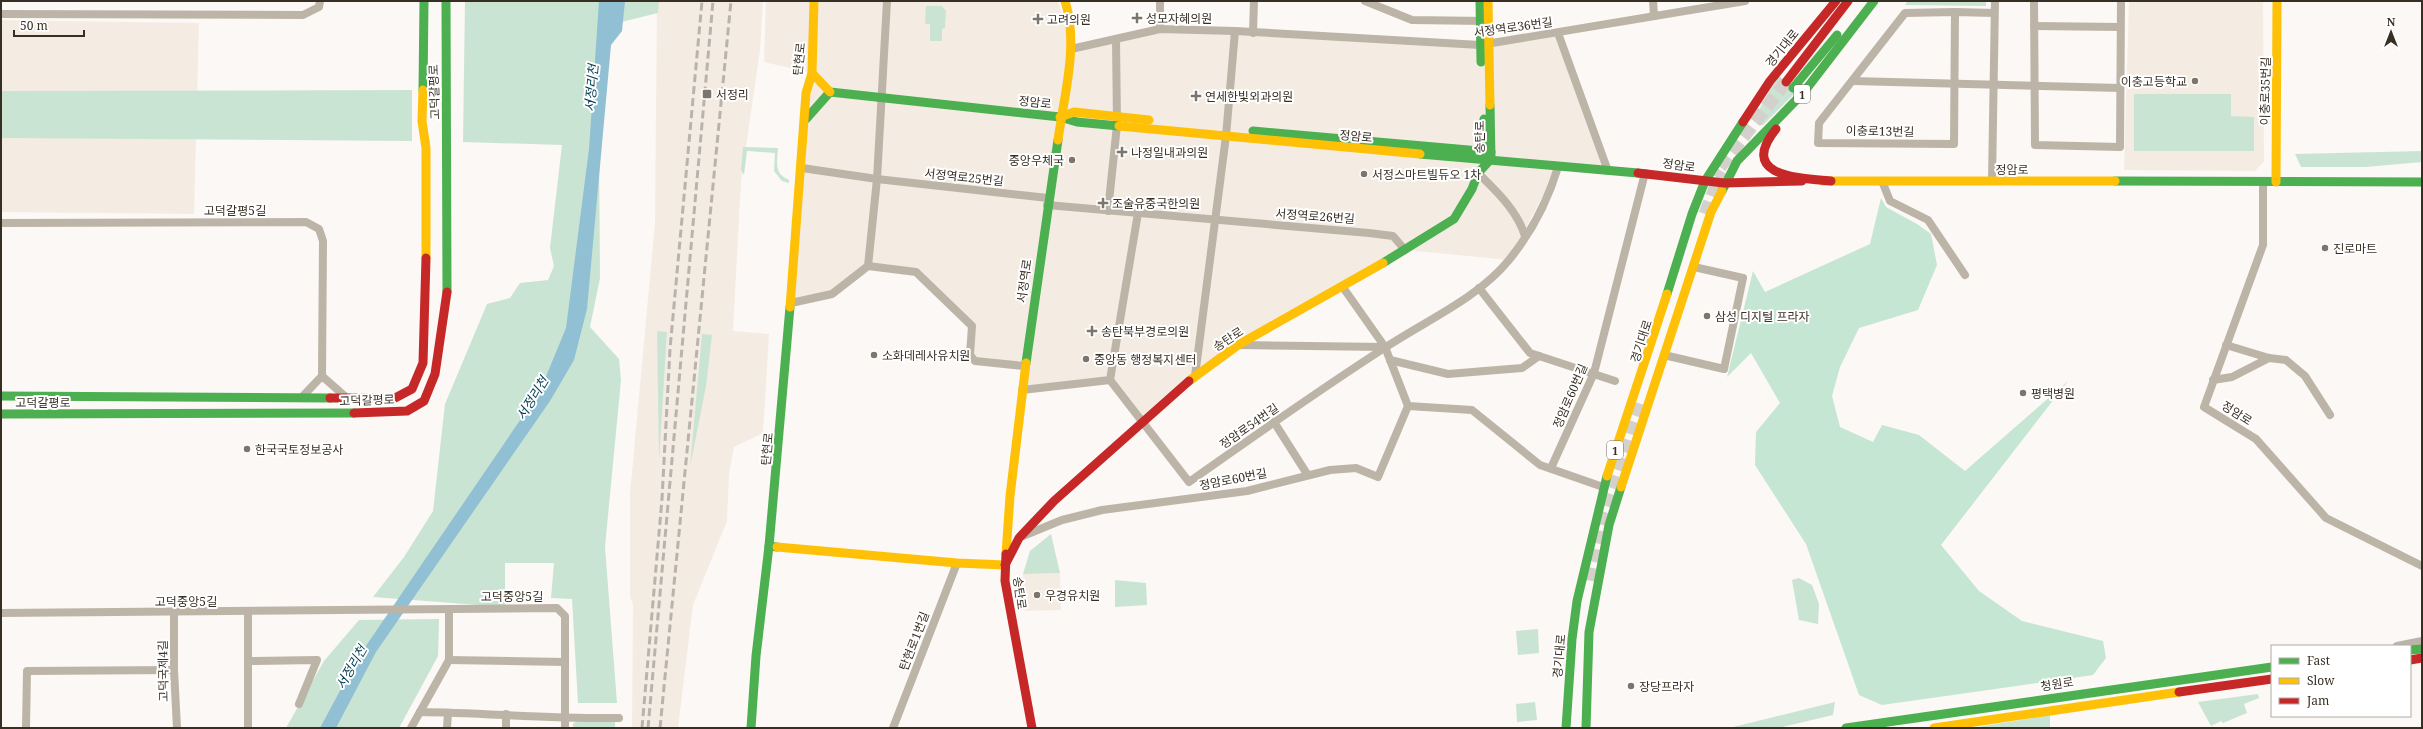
<svg xmlns="http://www.w3.org/2000/svg" width="2423" height="729" font-family="'Noto Serif','Noto Sans KR',serif">
<rect width="100%" height="100%" fill="#fbf8f5"/>
<!-- built -->
<g fill="#f4ece3">
<path d="M 657,1 L 763,1 L 760,50 L 741,181 L 733,331 L 769,334 L 763,433 L 734,447 L 729,474 L 727,521 L 693,605 L 678,728 L 632,728 L 633,604 L 630,597 L 630,494 L 655,223 Z"/>
<path d="M 766,1 L 1058,1 L 1071,49 L 1160,29 L 1480,45 L 1558,33 L 1608,171 L 1558,167 L 1509,260 L 1405,250 L 1238,345 L 1141,423 L 1110,380 L 1022,390 L 1024,366 L 975,361 L 972,326 L 916,272 L 868,266 L 832,294 L 791,303 L 812,73 L 764,62 Z"/>
<path d="M 2129,1 L 2263,1 L 2264,161 L 2255,171 L 2124,170 Z"/>
<path d="M 1,20 L 199,23 L 194,214 L 1,212 Z"/>
<path d="M 1060,573 L 1061,610 L 1025,611 L 1023,574 Z"/>
</g>
<!-- green -->
<g fill="#cae4d3">
<path d="M 465,1 L 659,1 L 658,13 L 605,26 L 599,146 L 600,278 L 590,327 L 619,359 L 621,380 L 605,547 L 617,703 L 578,703 L 572,599 L 551,598 L 554,563 L 505,563 L 505,607 L 373,597 L 404,557 L 433,511 L 445,404 L 487,304 L 510,298 L 520,283 L 548,280 L 554,266 L 550,248 L 562,145 L 463,142 Z"/>
<path d="M 1908,1 L 1986,1 L 1986,6 L 1905,5 Z"/>
<path d="M 926,6 L 942,6 L 946,11 L 945,28 L 942,29 L 942,41 L 930,41 L 930,24 L 925,24 Z"/>
<path d="M 1778,75 L 1797,91 L 1763,125 L 1758,125 L 1755,117 Z"/>
<path d="M 412,90 L 412,141 L 1,138 L 1,91 Z"/>
<path d="M 2134,94 L 2231,94 L 2231,116 L 2254,117 L 2254,151 L 2134,151 Z"/>
<path d="M 743,147 L 778,148 C 777,163 774,174 789,180 L 789,183 L 782,181 L 774,171 L 775,153 L 747,151 L 744,175 L 741,170 Z"/>
<path d="M 2422,151 L 2422,162 L 2365,167 L 2301,167 L 2295,154 Z"/>
<path d="M 657,331 L 667,332 L 659,460 Z"/>
<path d="M 702,334 L 712,335 L 706,386 L 690,467 Z"/>
<path d="M 1051,534 L 1060,573 L 1023,574 L 1030,551 Z"/>
<path d="M 1799,578 L 1812,585 L 1819,604 L 1818,624 L 1799,620 L 1792,580 Z"/>
<path d="M 1115,580 L 1146,583 L 1147,605 L 1115,607 Z"/>
<path d="M 439,619 L 438,656 L 399,728 L 286,728 L 324,661 L 359,620 Z"/>
<path d="M 1538,629 L 1539,653 L 1518,655 L 1516,631 Z"/>
<path d="M 2258,694 L 2259,698 L 2244,704 L 2247,713 L 2223,723 L 2221,721 L 2211,726 L 2198,702 Z"/>
<path d="M 1535,702 L 1537,720 L 1517,722 L 1516,704 Z"/>
<path d="M 1835,702 L 1833,715 L 1778,728 L 1729,728 Z"/>
<path d="M 2050,715 L 2050,728 L 1972,728 Z"/>
<path d="M 580,718 L 615,719 L 615,728 L 573,728 L 573,724 Z"/>
</g>
<!-- forest -->
<path fill="#c5e6d2" d="M 1881,198 L 1886,207 L 1917,224 L 1931,234 L 1937,265 L 1918,310 L 1859,328 L 1840,367 L 1832,396 L 1840,427 L 1873,442 L 1882,425 L 1919,435 L 1965,471 L 2068,381 L 1941,545 L 1979,591 L 2022,621 L 2103,641 L 2106,658 L 2093,675 L 1882,705 L 1859,695 L 1806,544 L 1755,465 L 1756,432 L 1780,403 L 1751,353 L 1727,377 L 1753,271 L 1765,292 L 1870,244 Z"/>
<!-- water -->
<path fill="#91bfd3" d="M 599,1 L 625,1 L 622,31 L 611,45 L 587,309 L 574,360 L 550,401 L 376,652 L 336,728 L 320,728 L 357,659 L 540,391 L 566,328 L 589,149 Z"/>
<g fill="none" stroke-linecap="round" stroke-linejoin="round">
<!-- primary-tunnel -->
<g stroke="#d4d0cb" stroke-width="13" stroke-dasharray="13 6" stroke-linecap="butt">
<path d="M 1720,167 L 1786,82"/>
<path d="M 1705,214 L 1718,180 L 1723,172"/>
<path d="M 1592,581 L 1603,523 L 1642,402"/>
</g>
<!-- street -->
<g stroke="#bdb4a8" stroke-width="8">
<path d="M 1160,1 L 1160,29"/>
<path d="M 1365,1 L 1412,20 L 1485,21"/>
<path d="M 1653,1 L 1654,16"/>
<path d="M 2034,1 L 2035,145 L 2120,147 L 2121,1"/>
<path d="M 1955,12 L 1905,13 L 1819,123 L 1818,143 L 1954,144 L 1955,12 L 1994,13"/>
<path d="M 1,14 L 303,15 L 319,7 L 320,1"/>
<path d="M 2034,26 L 2120,27"/>
<path d="M 1253,33 L 1254,1"/>
<path d="M 1558,33 L 1608,171"/>
<path d="M 1071,49 L 1160,29 L 1235,31 L 1480,45 L 1745,1"/>
<path d="M 1853,81 L 2120,88"/>
<path d="M 802,168 L 877,179 L 1048,198"/>
<path d="M 1478,173 C 1497,192 1517,210 1525,236"/>
<path d="M 1882,181 L 1890,201 L 1928,220 L 1965,275"/>
<path d="M 1992,181 L 1995,1"/>
<path d="M 2263,182 L 2263,245 L 2204,407 L 2256,439 L 2326,518 L 2422,566"/>
<path d="M 1047,205 L 1369,233 L 1393,236 L 1405,250"/>
<path d="M 1108,211 L 1117,125 L 1116,39"/>
<path d="M 1,223 L 306,222 L 319,229 L 323,241 L 322,376"/>
<path d="M 868,266 L 877,179 L 887,1"/>
<path d="M 1479,288 L 1530,353 L 1615,381"/>
<path d="M 791,303 L 832,294 L 868,266 L 916,272 L 972,326 L 970,355 L 975,361 L 1024,366"/>
<path d="M 1239,345 L 1385,347 L 1342,286"/>
<path d="M 2226,345 L 2269,358 L 2286,360 L 2305,376 L 2330,415"/>
<path d="M 1385,347 L 1408,406 L 1472,410 L 1540,465 L 1603,487"/>
<path d="M 1664,355 L 1724,369 L 1743,278 L 1694,267"/>
<path d="M 1390,360 L 1448,374 L 1522,368 L 1539,356"/>
<path d="M 322,376 L 348,399"/>
<path d="M 1195,376 L 1226,136 L 1235,31"/>
<path d="M 1110,380 L 1189,482 C 1254,436 1319,390 1386,347 C 1427,320 1478,298 1509,260 C 1531,233 1548,200 1558,167"/>
<path d="M 2213,380 L 2232,377 L 2269,358"/>
<path d="M 1022,390 L 1110,380 L 1138,213"/>
<path d="M 301,398 L 322,376"/>
<path d="M 1274,422 L 1307,474"/>
<path d="M 1551,468 L 1594,373 L 1645,173"/>
<path d="M 1023,536 L 1062,520 L 1102,510 L 1247,491 L 1330,470 L 1356,468 L 1378,477 L 1408,406"/>
<path d="M 1,613 C 187,613 372,609 557,608 L 565,616 L 565,728"/>
<path d="M 174,613 L 174,670 L 177,728"/>
<path d="M 2397,646 L 2422,641"/>
<path d="M 449,660 L 565,662"/>
<path d="M 249,661 L 317,660 L 299,704"/>
<path d="M 420,712 C 487,713 553,719 619,718"/>
<path d="M 26,728 L 27,671 L 174,670"/>
<path d="M 248,728 L 248,612"/>
<path d="M 411,728 L 449,660 L 449,609"/>
<path d="M 447,728 L 448,713"/>
<path d="M 506,728 L 506,714"/>
<path d="M 893,728 L 957,563"/>
</g>
<!-- fast -->
<g stroke="#4caf50" stroke-width="9">
<path d="M 446,1 L 447,292"/>
<path d="M 1480,1 L 1481,62"/>
<path d="M 1793,88 L 1837,35"/>
<path d="M 423,90 L 424,1"/>
<path d="M 830,92 L 1060,117 L 1077,122 L 1119,126"/>
<path d="M 806,119 L 830,92"/>
<path d="M 1253,131 L 1491,152"/>
<path d="M 1420,154 L 1638,173"/>
<path d="M 1482,158 L 1484,119"/>
<path d="M 2115,181 L 2422,182"/>
<path d="M 1722,191 L 1737,161 L 1804,92 L 1874,1"/>
<path d="M 1383,263 L 1454,219 L 1472,189 L 1478,173 L 1491,159 L 1490,105"/>
<path d="M 1667,294 L 1692,214 L 1705,181 L 1743,122"/>
<path d="M 1026,363 L 1058,140"/>
<path d="M 1,396 L 330,398"/>
<path d="M 1,414 L 354,413"/>
<path d="M 777,547 L 769,546 L 790,307"/>
<path d="M 2410,650 L 2422,649"/>
<path d="M 751,728 L 756,656 L 769,546"/>
<path d="M 1566,728 L 1572,639 L 1577,601 L 1607,476"/>
<path d="M 1586,728 L 1589,632 L 1609,525 L 1621,487"/>
<path d="M 1846,728 L 2272,667"/>
</g>
<!-- slow -->
<g stroke="#ffc107" stroke-width="9">
<path d="M 1488,1 L 1490,105"/>
<path d="M 812,73 L 830,92"/>
<path d="M 423,90 L 422,121 L 426,148 L 426,258"/>
<path d="M 1060,117 L 1074,112 L 1149,120"/>
<path d="M 1119,126 L 1420,154"/>
<path d="M 1058,140 C 1064,95 1079,45 1065,1"/>
<path d="M 1823,181 L 2115,181"/>
<path d="M 2276,182 L 2277,1"/>
<path d="M 790,307 L 806,93 L 812,73 L 814,1"/>
<path d="M 1189,381 L 1238,345 L 1383,263"/>
<path d="M 1607,476 L 1667,294"/>
<path d="M 1621,487 L 1711,212 L 1722,191"/>
<path d="M 777,547 L 957,563 L 1005,565"/>
<path d="M 1006,554 L 1010,496 L 1026,363"/>
<path d="M 1934,728 L 2179,692"/>
</g>
<!-- jam -->
<g stroke="#c62828" stroke-width="9">
<path d="M 1786,82 L 1848,1"/>
<path d="M 1743,122 L 1770,81 L 1836,1"/>
<path d="M 1776,129 C 1738,176 1797,178 1831,181"/>
<path d="M 1638,173 L 1724,183 L 1802,181"/>
<path d="M 330,398 L 395,398 L 412,389 L 423,363 L 426,258"/>
<path d="M 354,413 L 407,411 L 424,401 L 435,374 L 447,292"/>
<path d="M 1006,554 L 1005,581 L 1032,728"/>
<path d="M 1005,565 L 1019,538 L 1054,501 L 1189,381"/>
<path d="M 2410,660 L 2422,658"/>
<path d="M 2179,692 L 2272,679"/>
</g>
<!-- rail -->
<g stroke="#b9b3ad" stroke-width="3" stroke-dasharray="8 4" stroke-linecap="butt">
<path d="M 642,728 L 662,499 L 670,349 L 702,1"/>
<path d="M 648,728 L 713,1"/>
<path d="M 660,728 L 731,1"/>
</g>
</g>
<!-- markers -->
<g fill="#7c756d" stroke="#fff" stroke-width="1.5">
<path d="M1135 12h4v4h4v4h-4v4h-4v-4h-4v-4h4z"/>
<path d="M1036 13h4v4h4v4h-4v4h-4v-4h-4v-4h4z"/>
<circle cx="2195" cy="81" r="4"/>
<rect x="702" y="89" width="10" height="10" rx="2"/>
<path d="M1194 90h4v4h4v4h-4v4h-4v-4h-4v-4h4z"/>
<path d="M1120 146h4v4h4v4h-4v4h-4v-4h-4v-4h4z"/>
<circle cx="1072" cy="160" r="4"/>
<circle cx="1364" cy="174" r="4"/>
<path d="M1101 197h4v4h4v4h-4v4h-4v-4h-4v-4h4z"/>
<circle cx="2325" cy="248" r="4"/>
<circle cx="1707" cy="316" r="4"/>
<path d="M1090 325h4v4h4v4h-4v4h-4v-4h-4v-4h4z"/>
<circle cx="874" cy="355" r="4"/>
<circle cx="1086" cy="359" r="4"/>
<circle cx="2023" cy="393" r="4"/>
<circle cx="247" cy="449" r="4"/>
<circle cx="1037" cy="595" r="4"/>
<circle cx="1631" cy="686" r="4"/>
</g>
<g text-anchor="middle" dominant-baseline="central" stroke-width="4" stroke-linejoin="round" paint-order="stroke">
<!-- shield labels -->
<g fill="#fff" stroke="#746d66" stroke-width="1">
<rect x="1794" y="85" width="16" height="18" rx="3"/>
<rect x="1607" y="441" width="16" height="18" rx="3"/>
</g>
<g font-size="11" font-weight="bold" fill="#382f24">
<text x="1802" y="94">1</text>
<text x="1615" y="450">1</text>
</g>
<!-- poi labels -->
<g font-size="12" fill="#382f24" stroke="#fff" text-anchor="start">
<text x="1146" y="18">성모자혜의원</text>
<text x="1047" y="19">고려의원</text>
<text x="2187" y="81" text-anchor="end">이충고등학교</text>
<text x="716" y="94">서정리</text>
<text x="1205" y="96">연세한빛외과의원</text>
<text x="1131" y="152">나정일내과의원</text>
<text x="1064" y="160" text-anchor="end">중앙우체국</text>
<text x="1372" y="174">서정스마트빌듀오 1차</text>
<text x="1112" y="203">조술유중국한의원</text>
<text x="2333" y="248">진로마트</text>
<text x="1715" y="316">삼성 디지털 프라자</text>
<text x="1101" y="331">송탄북부경로의원</text>
<text x="882" y="355">소화데레사유치원</text>
<text x="1094" y="359">중앙동 행정복지센터</text>
<text x="2031" y="393">평택병원</text>
<text x="255" y="449">한국국토정보공사</text>
<text x="1045" y="595">우경유치원</text>
<text x="1639" y="686">장당프라자</text>
</g>
<!-- street labels -->
<g font-size="12" fill="#382f24" stroke="#fff">
<text transform="translate(1513 27) rotate(-8)">서정역로36번길</text>
<text transform="translate(1782 48) rotate(-51)">경기대로</text>
<text transform="translate(799 59) rotate(-84)">탄현로</text>
<text transform="translate(2265 91) rotate(-89)">이충로35번길</text>
<text transform="translate(434 92) rotate(-92)">고덕갈평로</text>
<text transform="translate(1035 102) rotate(6)">정암로</text>
<text transform="translate(1880 131) rotate(1)">이충로13번길</text>
<text transform="translate(1356 136) rotate(5)">정암로</text>
<text transform="translate(1479 137) rotate(-90)">송탄로</text>
<text transform="translate(1679 165) rotate(8)">정암로</text>
<text x="2012" y="169">정암로</text>
<text transform="translate(964 177) rotate(6)">서정역로25번길</text>
<text x="235" y="210">고덕갈평5길</text>
<text transform="translate(1315 216) rotate(4)">서정역로26번길</text>
<text transform="translate(1024 281) rotate(-82)">서정역로</text>
<text transform="translate(1228 339) rotate(-33)">송탄로</text>
<text transform="translate(1641 341) rotate(-72)">경기대로</text>
<text transform="translate(1570 396) rotate(-67)">정암로60번길</text>
<text transform="translate(367 400) rotate(-2)">고덕갈평로</text>
<text x="43" y="402">고덕갈평로</text>
<text transform="translate(2237 413) rotate(32)">정암로</text>
<text transform="translate(1249 426) rotate(-35)">정암로54번길</text>
<text transform="translate(767 449) rotate(-85)">탄현로</text>
<text transform="translate(1233 479) rotate(-11)">정암로60번길</text>
<text transform="translate(1020 593) rotate(82)">송탄로</text>
<text x="512" y="596">고덕중앙5길</text>
<text x="186" y="601">고덕중앙5길</text>
<text transform="translate(914 641) rotate(-69)">탄현로1번길</text>
<text transform="translate(1559 656) rotate(-85)">경기대로</text>
<text transform="translate(163 671) rotate(-91)">고덕국제4길</text>
<text transform="translate(2057 684) rotate(-9)">청원로</text>
</g>
<!-- water labels -->
<g font-size="13" font-style="italic" fill="#003b51" stroke="#fff">
<text transform="translate(591 88) rotate(-85)">서정리천</text>
<text transform="translate(532 398) rotate(-58)">서정리천</text>
<text transform="translate(351 667) rotate(-60)">서정리천</text>
</g>
</g>
<!-- border -->
<rect width="2423" height="729" fill="none" stroke="#382f24" stroke-width="4"/>
<!-- legend -->
<rect x="2271" y="645" width="140" height="72" fill="#ffffff" stroke="#afaca7"/>
<rect x="2279" y="658" width="20" height="6" fill="#4caf50" stroke="#afaca7"/>
<text x="2307" y="665" font-size="12" fill="#382f24">Fast</text>
<rect x="2279" y="678" width="20" height="6" fill="#ffc107" stroke="#afaca7"/>
<text x="2307" y="685" font-size="12" fill="#382f24">Slow</text>
<rect x="2279" y="698" width="20" height="6" fill="#c62828" stroke="#afaca7"/>
<text x="2307" y="705" font-size="12" fill="#382f24">Jam</text>
<!-- north arrow -->
<g transform="translate(2391 32)" stroke="#ffffff" stroke-width="3" paint-order="stroke">
<path d="M0-3L7 15L0 10L-7 15Z" fill="#382f24"/>
<text y="-6" font-size="11" font-weight="bold" text-anchor="middle" fill="#382f24">N</text>
</g>
<!-- scale -->
<path d="M14 30v6h70v-6" fill="none" stroke="#382f24" stroke-width="2"/>
<text x="20" y="30" font-size="12" fill="#382f24" stroke="#ffffff" stroke-width="3" paint-order="stroke">50 m</text>
</svg>
